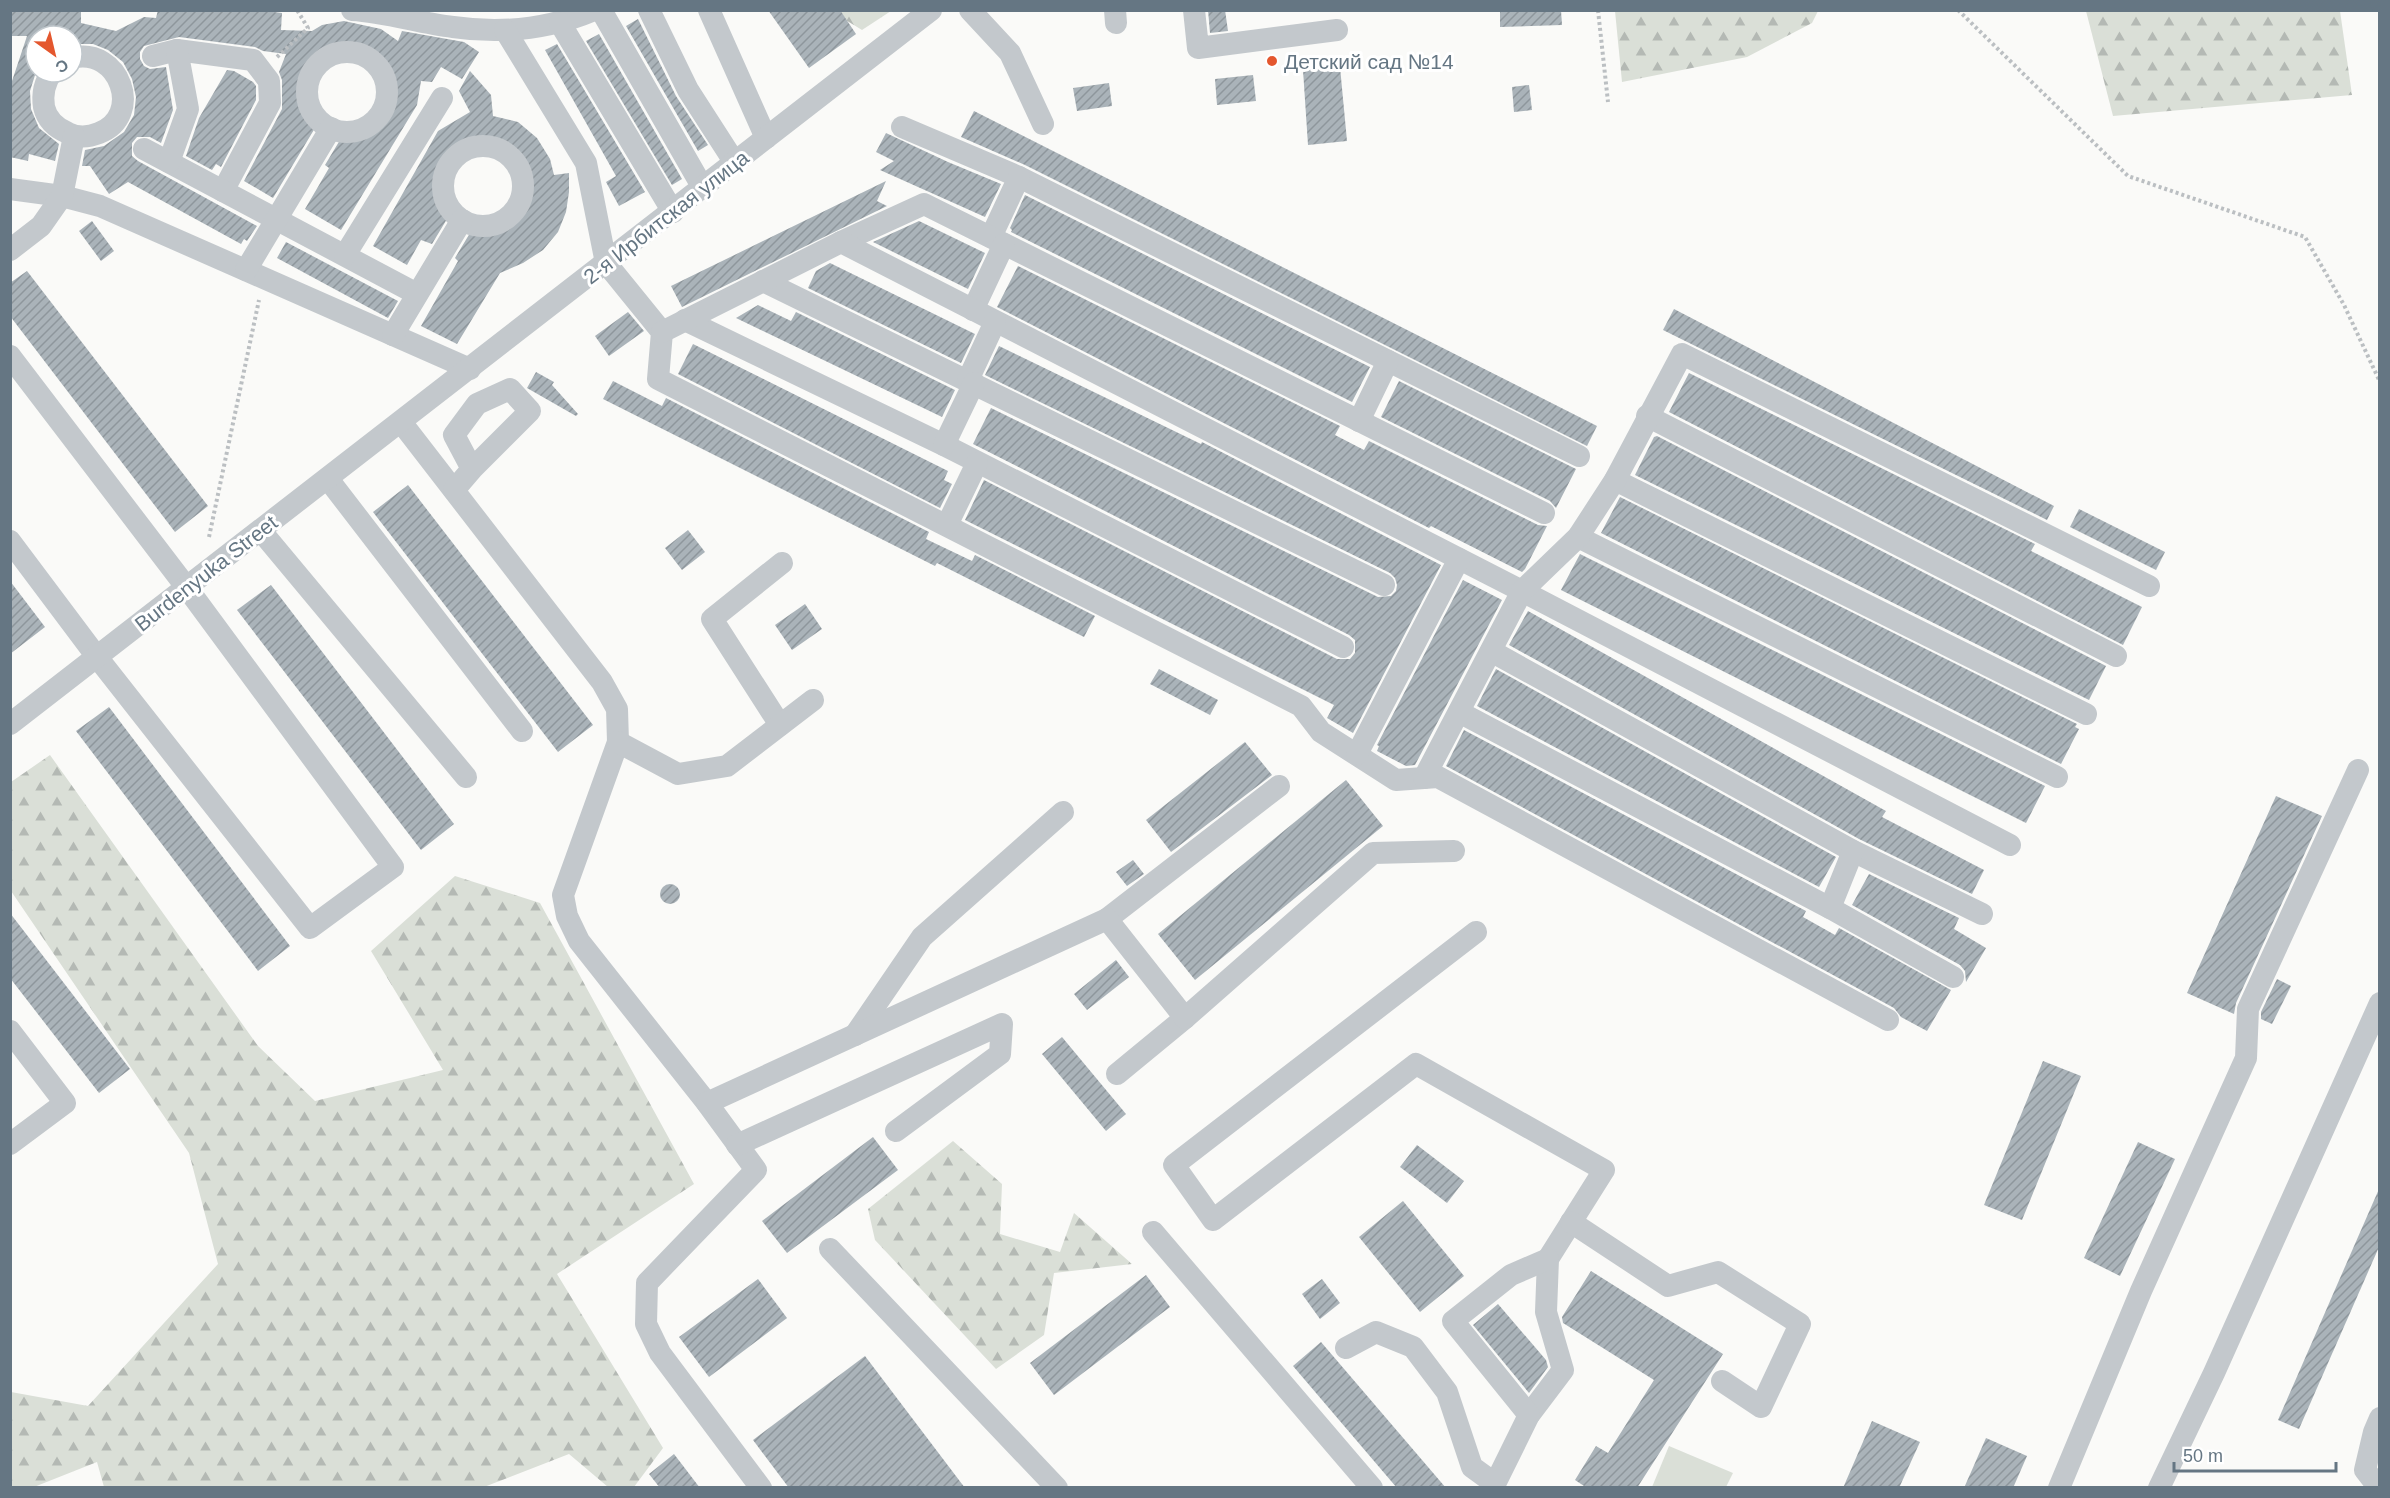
<svg xmlns="http://www.w3.org/2000/svg" width="2390" height="1498" font-family="Helvetica,sans-serif">
<defs>
<pattern id="forest-firs" width="22" height="20" patternUnits="userSpaceOnUse" patternTransform="scale(1.5)"><rect width="22" height="20" fill="#dadfd7"/><path d="M5 1l3.5 6h-7zM16 11l3.5 6h-7z" fill="#b4b9b4"/></pattern>
<pattern id="building-hatch" width="6" height="6" patternUnits="userSpaceOnUse" patternTransform="scale(1.5)"><rect width="6" height="6" fill="#aab3b9"/><path d="M-1 1l2-2M0 6l6-6M5 7l2-2" fill="none" stroke="#8e969c"/></pattern>
</defs>
<rect width="100%" height="100%" fill="#fafaf8"/>
<!-- forest -->
<g fill="url(#forest-firs)">
<path d="M 831,11 L 891,11 L 862,30 Z"/>
<path d="M 1615,11 L 1615,10 L 1818,11 L 1812,23 L 1747,57 L 1622,82 Z"/>
<path d="M 2086,11 L 2340,11 L 2352,95 L 2113,116 Z"/>
<path d="M 50,755 L 258,1046 L 315,1101 L 443,1070 L 371,951 L 455,876 L 540,903 L 694,1184 L 557,1274 L 663,1448 L 634,1487 L 608,1487 L 569,1454 L 484,1487 L 104,1487 L 97,1462 L 34,1487 L 11,1487 L 11,1392 L 88,1406 L 218,1264 L 189,1153 L 11,891 L 11,782 Z"/>
<path d="M 953,1141 L 1002,1184 L 1000,1234 L 1060,1252 L 1074,1213 L 1132,1264 L 1054,1273 L 1044,1335 L 996,1369 L 875,1240 L 868,1209 Z"/>
</g>
<!-- garden -->
<path fill="#dadfd7" d="M 1669,1446 L 1733,1473 L 1726,1487 L 1652,1487 Z"/>
<!-- building -->
<g fill="url(#building-hatch)">
<path d="M 10,10 L 81,10 L 81,23 L 116,31 L 144,17 L 156,18 L 158,10 L 259,10 L 282,13 L 281,30 L 312,31 L 322,25 L 344,21 L 381,29 L 398,41 L 402,31 L 464,42 L 479,52 L 462,79 L 441,67 L 432,82 L 421,81 L 417,105 L 341,230 L 305,209 L 329,168 L 325,165 L 340,140 L 353,141 L 370,136 L 384,125 L 393,110 L 397,93 L 394,77 L 386,61 L 374,50 L 350,42 L 333,44 L 318,53 L 306,65 L 298,89 L 300,106 L 308,121 L 315,128 L 273,198 L 244,181 L 282,109 L 282,80 L 279,72 L 286,54 L 263,51 L 255,47 L 179,37 L 144,46 L 140,52 L 140,59 L 144,66 L 150,69 L 166,67 L 173,110 L 161,143 L 150,137 L 137,137 L 132,143 L 132,156 L 138,161 L 257,226 L 247,241 L 244,239 L 241,244 L 128,182 L 109,194 L 90,166 L 82,166 L 85,150 L 104,146 L 124,132 L 134,115 L 136,97 L 132,79 L 123,62 L 108,50 L 93,44 L 72,44 L 72,36 L 36,36 L 36,72 L 30,91 L 31,109 L 39,128 L 59,144 L 55,161 L 29,154 L 28,161 L 10,157 L 11,84 L 27,36 L 10,36 Z"/>
<path d="M 768,10 L 840,10 L 856,34 L 809,68 Z"/>
<path d="M 1208,10 L 1225,10 L 1228,31 L 1210,33 Z"/>
<path d="M 1500,10 L 1561,10 L 1562,25 L 1500,27 Z"/>
<path d="M 638,19 L 676,96 L 708,145 L 698,151 L 626,26 Z"/>
<path d="M 599,34 L 682,179 L 672,185 L 586,41 Z"/>
<path d="M 557,44 L 645,192 L 619,206 L 606,182 L 616,176 L 545,50 Z"/>
<path d="M 1340,67 L 1347,141 L 1308,145 L 1303,70 Z"/>
<path d="M 227,70 L 234,71 L 253,82 L 256,86 L 256,100 L 221,167 L 216,164 L 212,170 L 186,156 L 199,118 Z"/>
<path d="M 470,71 L 491,95 L 493,116 L 518,122 L 537,138 L 550,159 L 554,175 L 569,173 L 569,192 L 566,212 L 558,232 L 543,250 L 523,263 L 500,273 L 457,344 L 421,326 L 458,261 L 455,258 L 470,233 L 489,235 L 505,230 L 519,219 L 528,205 L 532,188 L 530,172 L 522,157 L 509,145 L 486,138 L 469,140 L 454,148 L 442,161 L 434,184 L 436,201 L 447,219 L 432,244 L 421,240 L 407,265 L 373,246 L 438,131 L 470,112 L 459,91 Z"/>
<path d="M 1253,75 L 1256,101 L 1217,105 L 1215,79 Z"/>
<path d="M 1109,83 L 1112,106 L 1077,111 L 1073,88 Z"/>
<path d="M 1529,85 L 1532,110 L 1514,112 L 1512,87 Z"/>
<path d="M 974,111 L 1597,426 L 1587,446 L 1025,165 L 961,137 Z"/>
<path d="M 886,133 L 948,162 L 1001,184 L 985,217 L 880,170 L 894,161 L 876,152 Z"/>
<path d="M 886,181 L 877,201 L 887,206 L 682,307 L 671,286 Z"/>
<path d="M 1025,195 L 1370,367 L 1352,402 L 1011,232 L 1012,230 L 1010,228 Z"/>
<path d="M 92,221 L 114,251 L 101,261 L 79,231 Z"/>
<path d="M 919,221 L 985,253 L 968,289 L 873,242 Z"/>
<path d="M 286,242 L 398,301 L 388,318 L 277,258 Z"/>
<path d="M 830,263 L 975,334 L 961,363 L 808,288 L 816,271 Z"/>
<path d="M 1018,266 L 1340,426 L 1335,435 L 1364,450 L 1369,441 L 1538,525 L 1547,526 L 1525,569 L 1522,572 L 1431,526 L 1429,528 L 997,307 Z"/>
<path d="M 27,271 L 208,506 L 175,532 L 10,316 L 10,283 Z"/>
<path d="M 758,305 L 791,321 L 796,312 L 955,390 L 942,417 L 736,318 Z"/>
<path d="M 1674,309 L 2054,506 L 2047,520 L 1663,330 Z"/>
<path d="M 628,312 L 644,331 L 609,356 L 595,336 Z"/>
<path d="M 693,344 L 948,471 L 944,480 L 952,484 L 940,508 L 678,374 Z"/>
<path d="M 999,346 L 1201,444 L 1202,442 L 1441,565 L 1353,733 L 1327,718 L 1334,705 L 965,520 L 984,480 L 1337,659 L 1350,659 L 1355,653 L 1355,640 L 1349,635 L 973,444 L 991,408 L 1378,597 L 1391,596 L 1396,591 L 1397,585 L 1395,578 L 1390,573 L 985,375 Z"/>
<path d="M 536,372 L 554,382 L 552,385 L 578,414 L 576,416 L 527,388 Z"/>
<path d="M 1689,373 L 2035,544 L 2031,551 L 2142,607 L 2123,645 L 1669,412 Z"/>
<path d="M 613,381 L 662,406 L 666,398 L 929,532 L 926,539 L 972,561 L 975,555 L 1095,616 L 1084,637 L 937,563 L 935,566 L 603,399 Z"/>
<path d="M 1399,381 L 1576,469 L 1556,508 L 1550,501 L 1381,417 Z"/>
<path d="M 1657,436 L 2106,666 L 2089,700 L 1635,475 L 1654,437 Z"/>
<path d="M 408,485 L 593,725 L 558,752 L 373,512 Z"/>
<path d="M 1620,497 L 2077,724 L 2075,727 L 2079,729 L 2061,764 L 1601,533 Z"/>
<path d="M 2079,509 L 2165,552 L 2156,570 L 2070,527 Z"/>
<path d="M 688,530 L 705,552 L 682,570 L 665,548 Z"/>
<path d="M 1580,554 L 2045,786 L 2026,823 L 1561,590 Z"/>
<path d="M 1463,580 L 1502,600 L 1415,765 L 1406,766 L 1377,751 L 1379,746 L 1377,745 Z"/>
<path d="M 10,581 L 45,627 L 10,654 Z"/>
<path d="M 271,585 L 454,824 L 421,850 L 237,610 Z"/>
<path d="M 805,604 L 822,629 L 792,650 L 775,625 Z"/>
<path d="M 1528,611 L 1886,811 L 1882,817 L 1984,870 L 1972,894 L 1859,839 L 1509,645 Z"/>
<path d="M 1159,669 L 1218,700 L 1210,715 L 1150,684 Z"/>
<path d="M 1496,669 L 1836,857 L 1819,887 L 1477,706 Z"/>
<path d="M 109,707 L 290,946 L 258,971 L 76,731 Z"/>
<path d="M 1464,730 L 1806,911 L 1803,917 L 1835,935 L 1839,928 L 1951,990 L 1927,1031 L 1901,1017 L 1894,1008 L 1446,766 Z"/>
<path d="M 1245,742 L 1272,775 L 1171,852 L 1146,820 Z"/>
<path d="M 1346,780 L 1383,826 L 1195,980 L 1158,934 Z"/>
<path d="M 2276,796 L 2322,816 L 2236,1003 L 2234,1014 L 2187,993 Z"/>
<path d="M 1133,860 L 1144,874 L 1127,886 L 1116,872 Z"/>
<path d="M 1869,874 L 1959,918 L 1954,929 L 1986,948 L 1966,982 L 1965,971 L 1960,965 L 1852,905 Z"/>
<circle cx="670" cy="894" r="10"/>
<path d="M 10,913 L 130,1069 L 99,1093 L 10,978 Z"/>
<path d="M 1116,960 L 1129,977 L 1087,1010 L 1074,994 Z"/>
<path d="M 2277,979 L 2291,986 L 2272,1024 L 2261,1019 L 2261,1012 Z"/>
<path d="M 1062,1037 L 1126,1114 L 1106,1131 L 1042,1054 Z"/>
<path d="M 2043,1061 L 2081,1076 L 2022,1220 L 1984,1205 Z"/>
<path d="M 873,1137 L 898,1170 L 787,1253 L 762,1221 Z"/>
<path d="M 2138,1142 L 2175,1159 L 2120,1276 L 2084,1258 Z"/>
<path d="M 1417,1145 L 1464,1181 L 1447,1203 L 1400,1167 Z"/>
<path d="M 2379,1189 L 2379,1247 L 2299,1429 L 2278,1420 Z"/>
<path d="M 1403,1201 L 1464,1276 L 1420,1312 L 1359,1237 Z"/>
<path d="M 1591,1271 L 1723,1354 L 1637,1488 L 1587,1488 L 1575,1480 L 1596,1446 L 1608,1453 L 1654,1380 L 1563,1323 L 1562,1317 Z"/>
<path d="M 1146,1275 L 1170,1307 L 1054,1395 L 1030,1363 Z"/>
<path d="M 758,1279 L 787,1318 L 709,1377 L 679,1337 Z"/>
<path d="M 1322,1279 L 1340,1303 L 1320,1319 L 1302,1294 Z"/>
<path d="M 1498,1304 L 1546,1360 L 1548,1367 L 1529,1393 L 1473,1325 Z"/>
<path d="M 1321,1342 L 1446,1488 L 1397,1488 L 1293,1366 Z"/>
<path d="M 865,1356 L 965,1488 L 789,1488 L 753,1440 Z"/>
<path d="M 1872,1421 L 1920,1442 L 1899,1488 L 1843,1488 Z"/>
<path d="M 1986,1438 L 2027,1456 L 2013,1488 L 1964,1488 Z"/>
<path d="M 674,1454 L 700,1488 L 660,1488 L 649,1474 Z"/>
</g>
<g fill="none" stroke-linecap="round" stroke-linejoin="round">
<!-- path -->
<g stroke="#bbbfc2" stroke-width="4" stroke-dasharray="3 3" stroke-linecap="butt">
<path d="M 1598,10 L 1608,102"/>
<path d="M 1958,10 L 2128,176 L 2305,237 L 2344,305 L 2380,382"/>
<path d="M 277,57 L 308,28 L 297,10"/>
<path d="M 209,537 L 259,300"/>
</g>
<!-- minor -->
<g stroke="#c3c8cc" stroke-width="22">
<path d="M 352,10 C 386,12 419,23 453,27 C 501,34 549,29 594,10"/>
<path d="M 601,10 L 703,188"/>
<path d="M 649,10 L 688,90 L 735,163"/>
<path d="M 709,10 L 766,138"/>
<path d="M 970,10 L 1010,53 L 1043,124"/>
<path d="M 1115,10 L 1116,23"/>
<path d="M 1194,10 L 1198,48 L 1337,30"/>
<path d="M 560,23 L 673,212"/>
<path d="M 505,30 L 586,163 L 606,263 L 662,332 L 658,379 L 1301,706 L 1321,732 L 1396,780 L 1438,777 L 1888,1020"/>
<circle cx="347" cy="92" r="40"/>
<path d="M 153,56 L 177,50 L 253,60 L 269,81 L 270,103 L 223,191"/>
<path d="M 52,72 C 44,83 42,94 44,107 C 47,120 56,128 68,133 C 78,138 89,137 99,133 C 144,116 120,46 72,58"/>
<path d="M 902,127 L 1019,177 L 1579,456"/>
<circle cx="483" cy="186" r="40"/>
<path d="M 144,149 L 417,294"/>
<path d="M 169,162 L 188,109 L 177,50"/>
<path d="M 10,189 L 62,196 L 100,206 L 470,369"/>
<path d="M 991,237 L 1019,177"/>
<path d="M 841,242 L 924,204 L 1544,513"/>
<path d="M 10,250 L 41,226 L 62,196 L 74,136"/>
<path d="M 345,255 L 442,98"/>
<path d="M 246,270 L 331,128"/>
<path d="M 763,281 L 1384,585"/>
<path d="M 973,310 L 1004,244"/>
<path d="M 685,320 L 944,445 L 1343,647"/>
<path d="M 662,332 L 841,242 L 1522,591 L 2010,845"/>
<path d="M 393,335 L 462,220"/>
<path d="M 10,356 L 187,588 L 393,867 L 310,928 L 97,657 L 10,541"/>
<path d="M 968,380 L 995,322"/>
<path d="M 1647,416 L 2116,656"/>
<path d="M 1359,421 L 1388,361"/>
<path d="M 401,422 L 602,682 L 617,709 L 618,742 L 563,895 L 567,916 L 579,941 L 707,1103 L 756,1170 L 647,1283 L 646,1324 L 660,1353 L 761,1488"/>
<path d="M 944,445 L 974,383"/>
<path d="M 328,479 L 522,731"/>
<path d="M 1615,480 L 2086,714"/>
<path d="M 454,490 L 472,469 L 530,411 L 510,389 L 477,404 L 454,435 L 472,469"/>
<path d="M 947,525 L 977,463"/>
<path d="M 261,531 L 466,777"/>
<path d="M 1578,537 L 2057,777"/>
<path d="M 1491,651 L 1853,851 L 1982,914"/>
<path d="M 1459,712 L 1830,908 L 1953,977"/>
<path d="M 10,724 L 931,10"/>
<path d="M 780,725 L 712,619 L 782,563"/>
<path d="M 618,742 L 678,774 L 727,766 L 813,700"/>
<path d="M 1357,754 L 1459,559"/>
<path d="M 1424,778 L 1522,591 L 1578,537 L 1615,480 L 1682,354 L 2149,586"/>
<path d="M 1830,908 L 1853,851"/>
<path d="M 1107,919 L 1279,786"/>
<path d="M 1476,932 L 1174,1165 L 1213,1220 L 1416,1064 L 1604,1170 L 1548,1259 L 1546,1312 L 1563,1370 L 1529,1415 L 1493,1488"/>
<path d="M 10,1031 L 65,1103 L 10,1144"/>
<path d="M 855,1035 L 922,937 L 1063,812"/>
<path d="M 1117,1074 L 1185,1018 L 1373,853 L 1454,851"/>
<path d="M 707,1103 L 1107,919 L 1185,1018"/>
<path d="M 737,1145 L 1002,1024 L 1000,1054 L 896,1131"/>
<path d="M 1571,1222 L 1668,1286 L 1718,1272 L 1800,1324 L 1761,1407 L 1722,1381"/>
<path d="M 1153,1232 L 1372,1488"/>
<path d="M 830,1249 L 1057,1488"/>
<path d="M 1346,1348 L 1376,1332 L 1413,1347 L 1447,1392 L 1472,1467 L 1494,1483"/>
<path d="M 1529,1415 L 1453,1321 L 1511,1275 L 1548,1259"/>
<path d="M 2059,1488 L 2141,1291 L 2246,1058 L 2248,1009 L 2358,770"/>
<path d="M 2159,1488 L 2214,1373 L 2380,1003"/>
<path d="M 2379,1488 L 2365,1470 L 2374,1432 L 2380,1418"/>
</g>
</g>
<!-- markers -->
<circle fill="#e4572e" stroke="#fff" stroke-width="2" cx="1272" cy="61" r="6"/>
<g text-anchor="middle" dominant-baseline="central" stroke-width="6" stroke-linejoin="round" paint-order="stroke">
<!-- poi labels -->
<g font-size="21" fill="#657683" stroke="#fff" text-anchor="start">
<text x="1284" y="61">Детский сад №14</text>
</g>
<!-- street labels -->
<g font-size="21" fill="#657683" stroke="#fff">
<text transform="translate(666 217) rotate(-38)">2-я Ирбитская улица</text>
<text transform="translate(206 573) rotate(-38)">Burdenyuka Street</text>
</g>
</g>
<!-- border -->
<rect width="2390" height="1498" fill="none" stroke="#657683" stroke-width="24"/>
<!-- north arrow -->
<g transform="translate(54 54) rotate(146)"><circle r="28" fill="#ffffff" stroke="#c1c8cd" stroke-width="1.5"/>
<path d="M0-4.5L10 22L0 15L-10 22Z" fill="#e4572e"/>
<text y="-9" font-size="16" font-weight="bold" text-anchor="middle" fill="#657683">С</text>
</g>
<!-- scale -->
<path d="M2174 1462v9h162v-9" fill="none" stroke="#657683" stroke-width="3"/>
<text x="2183" y="1462" font-size="18" fill="#657683" stroke="#ffffff" stroke-width="4.5" paint-order="stroke">50 m</text>
</svg>
